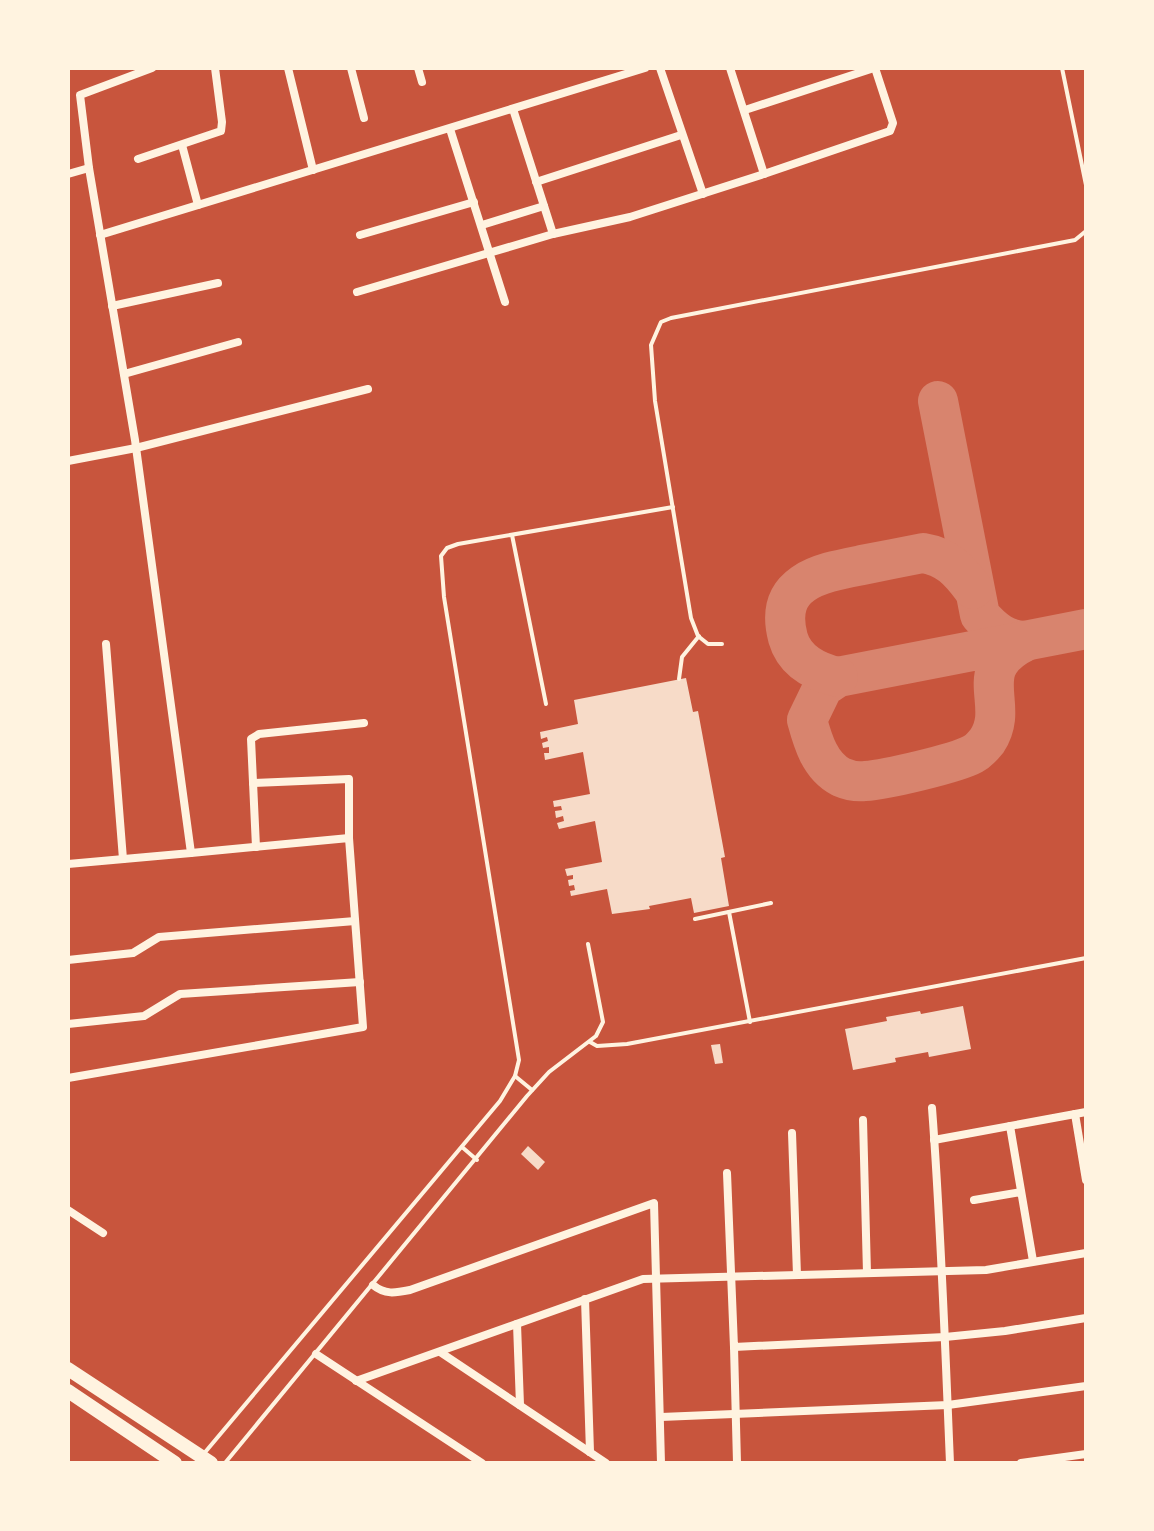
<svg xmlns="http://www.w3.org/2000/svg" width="1154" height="1531" font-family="Figtree,sans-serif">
<rect width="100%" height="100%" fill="#c8553d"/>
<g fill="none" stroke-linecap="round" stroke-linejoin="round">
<!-- taxiway -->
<g stroke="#d8846e" stroke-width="40">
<path d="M 938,401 L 980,615 C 993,630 1006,641 1026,641"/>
<path d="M 1026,641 C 967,670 1012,704 987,741 C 983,746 979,751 973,754 C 957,763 885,780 865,781 C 858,782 848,780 841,777 C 820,766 813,742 807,720 L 823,687 L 838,677 L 1086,629"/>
<path d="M 838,677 C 816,672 795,662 788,638 C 773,581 821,573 862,565 C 882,561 903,557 923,553 C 947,557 959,570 973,589"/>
</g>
</g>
<!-- building -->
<g fill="#f7dbc8">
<path d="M 686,678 L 693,712 L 698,711 L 725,857 L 721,858 L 729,906 L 694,913 L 691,898 L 649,906 L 650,909 L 612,914 L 607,889 L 571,896 L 570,891 L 575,890 L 574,885 L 569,886 L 568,880 L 573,879 L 573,875 L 567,876 L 565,869 L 602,862 L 595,821 L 559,829 L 557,823 L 564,821 L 563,816 L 556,818 L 555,811 L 562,810 L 561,806 L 554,807 L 553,801 L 590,794 L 583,752 L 545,760 L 544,753 L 549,753 L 549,747 L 543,748 L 542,743 L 548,741 L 547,737 L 541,739 L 540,732 L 578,724 L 574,700 Z"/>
<path d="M 963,1006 L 971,1049 L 929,1057 L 928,1052 L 895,1058 L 896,1062 L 853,1070 L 845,1029 L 887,1021 L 886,1017 L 920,1011 L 921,1014 Z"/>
<path d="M 720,1044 L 723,1063 L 715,1064 L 711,1045 Z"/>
<path d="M 528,1146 L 545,1162 L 538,1170 L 521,1154 Z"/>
</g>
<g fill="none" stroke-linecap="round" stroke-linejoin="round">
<!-- service -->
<g stroke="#fff3e0" stroke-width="4">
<path d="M 1062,68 L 1086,185"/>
<path d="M 512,535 L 546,704"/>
<path d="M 722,644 L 708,644 L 698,636 L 691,618 L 655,401 L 651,345 L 661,322 L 671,318 L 1075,240 L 1086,231"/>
<path d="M 679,679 L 682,657 L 699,636"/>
<path d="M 729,912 L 750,1022"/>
<path d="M 695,919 L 771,903"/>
<path d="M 590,1042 L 597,1046 L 627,1044 L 1086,958"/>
<path d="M 515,1076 L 532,1090"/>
<path d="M 462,1147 L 477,1160"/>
<path d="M 196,1463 L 500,1101 L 515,1076 L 519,1060 L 444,597 L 441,556 L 447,548 L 458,544 L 673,507"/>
<path d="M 225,1463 L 527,1096 L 549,1072 L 596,1036 L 603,1022 L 588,944"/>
</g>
<!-- minor -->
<g stroke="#fff3e0" stroke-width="8">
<path d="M 288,68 L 313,170"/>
<path d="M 351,68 L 364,118"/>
<path d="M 418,68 L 422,82"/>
<path d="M 660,68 L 703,194"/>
<path d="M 513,109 L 553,234"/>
<path d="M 745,110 L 874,68"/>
<path d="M 450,129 L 505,302"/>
<path d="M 182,145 L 198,205"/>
<path d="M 138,159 L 221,131 L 222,122 L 215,68"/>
<path d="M 68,174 L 89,168"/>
<path d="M 764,174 L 890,131 L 893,123 L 875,68"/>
<path d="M 536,182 L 681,135"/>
<path d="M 482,225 L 544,206"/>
<path d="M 100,235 L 645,68"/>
<path d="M 360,235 L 474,202"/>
<path d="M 357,292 L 553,234 L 630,217 L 764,174 L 730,68"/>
<path d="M 112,306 L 218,283"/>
<path d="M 124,374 L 238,342"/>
<path d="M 68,461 L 136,448 L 368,389"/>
<path d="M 106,644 L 123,859"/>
<path d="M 253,783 L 349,779 L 349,838"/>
<path d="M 256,847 L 251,739 L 259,734 L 364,723"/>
<path d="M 68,864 L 191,853 L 135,440 L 89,168 L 80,95 L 152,68"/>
<path d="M 68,960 L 133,953 L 159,937 L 355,921"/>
<path d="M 68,1024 L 144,1016 L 180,994 L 360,982"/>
<path d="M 68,1078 L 363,1027 L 349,838 L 191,853"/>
<path d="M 932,1108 C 941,1226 945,1344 950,1463"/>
<path d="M 1075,1114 L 1086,1180"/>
<path d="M 863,1120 L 867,1273"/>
<path d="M 1010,1126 L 1033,1261"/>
<path d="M 792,1133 L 797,1275"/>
<path d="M 934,1140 L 1086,1112"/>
<path d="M 727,1173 L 734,1347 L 945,1337 L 1005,1331 L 1086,1318"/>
<path d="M 974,1200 L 1021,1192"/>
<path d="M 68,1210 L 103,1233"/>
<path d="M 373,1285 C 385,1295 395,1293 410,1290 L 654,1203 L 661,1463"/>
<path d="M 585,1299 L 590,1452"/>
<path d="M 517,1324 L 520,1405"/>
<path d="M 734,1347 L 737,1463"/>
<path d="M 440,1352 L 606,1463"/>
<path d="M 316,1354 L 482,1463"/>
<path d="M 356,1381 L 643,1279 L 986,1270 L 1086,1253"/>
<path d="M 661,1417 L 948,1405 L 1086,1386"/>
<path d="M 1021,1463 L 1086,1454"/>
</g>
<!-- trunk -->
<g stroke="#fff3e0" stroke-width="14">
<path d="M 68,1369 L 211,1463"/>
<path d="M 68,1391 L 175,1463"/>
</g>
</g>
<!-- border -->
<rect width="1154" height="1531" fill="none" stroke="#fff3e0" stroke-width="140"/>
</svg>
